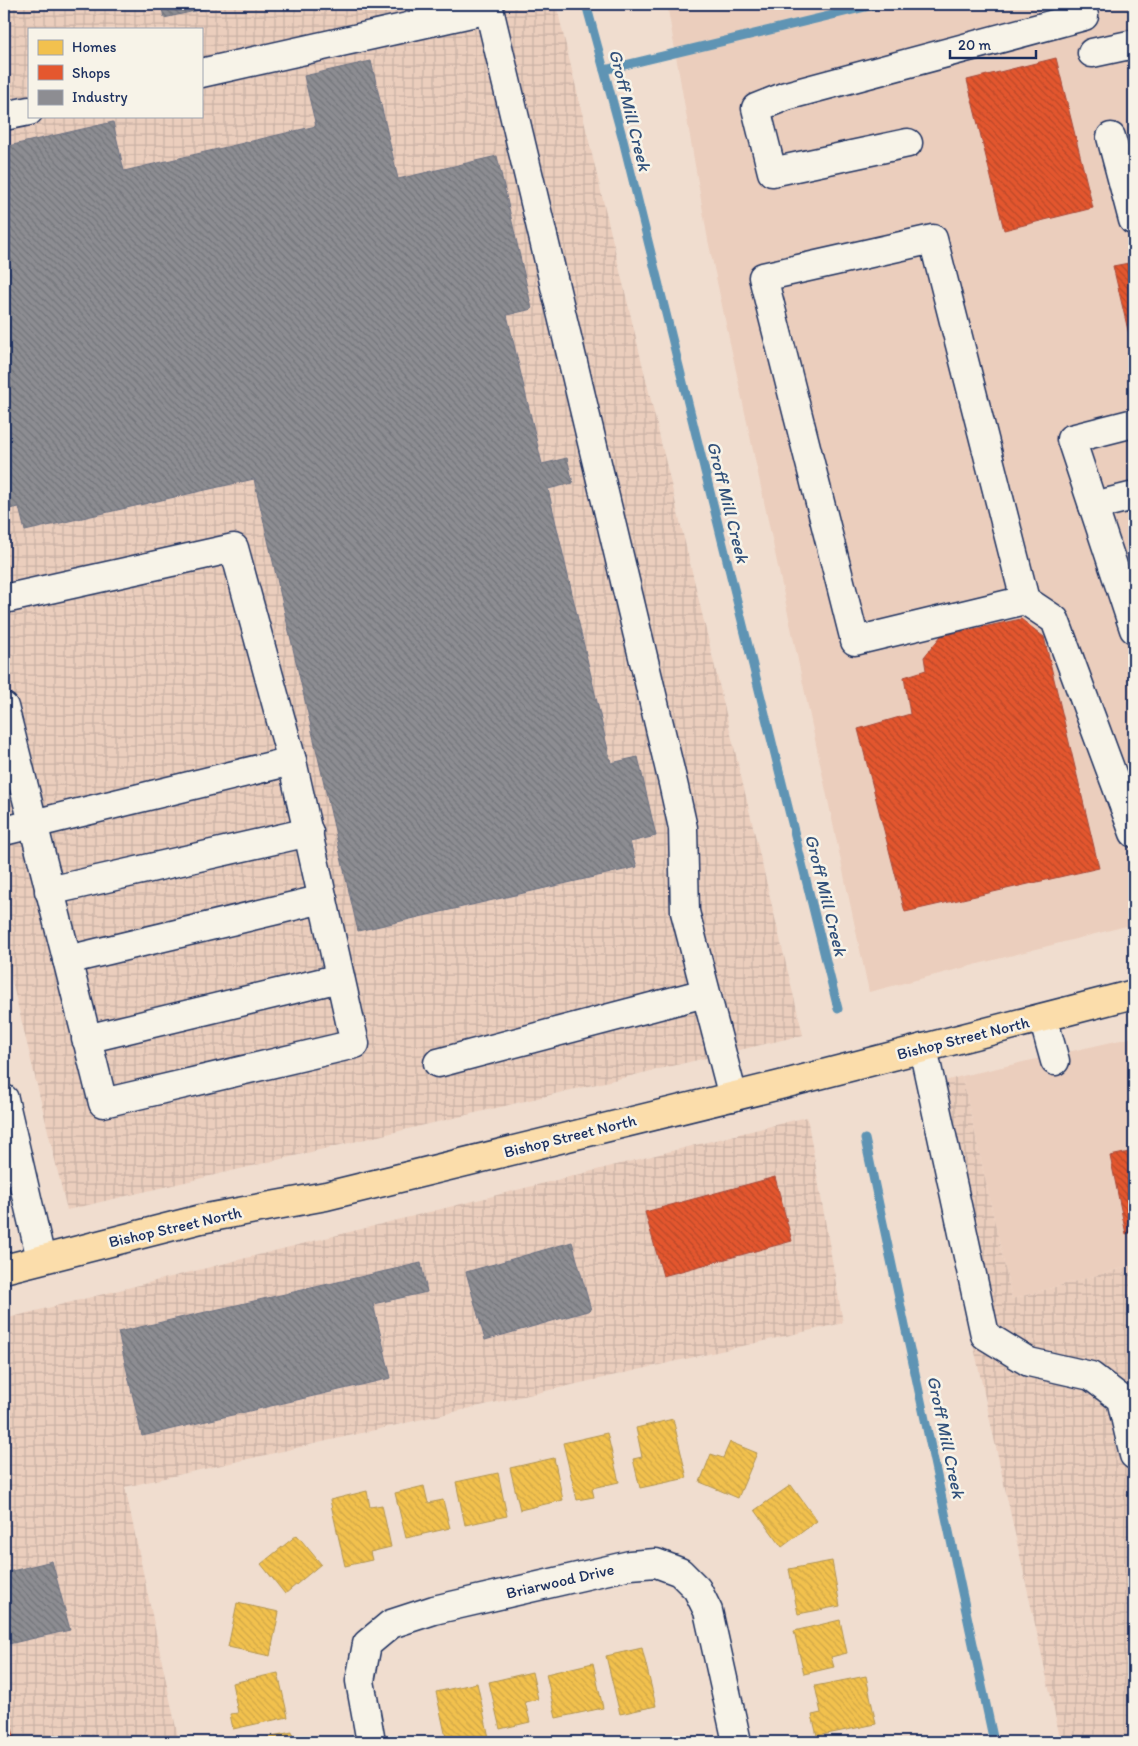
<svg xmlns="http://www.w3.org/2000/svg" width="1138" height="1746" font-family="Itim,sans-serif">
<defs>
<pattern id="industrial-grid" width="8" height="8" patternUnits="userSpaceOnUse" patternTransform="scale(1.25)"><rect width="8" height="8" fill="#ebcebd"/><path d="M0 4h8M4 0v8" fill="none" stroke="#c9b1a5"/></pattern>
<pattern id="homes-back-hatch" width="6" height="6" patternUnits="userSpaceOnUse" patternTransform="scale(1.25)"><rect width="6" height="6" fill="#f2c14e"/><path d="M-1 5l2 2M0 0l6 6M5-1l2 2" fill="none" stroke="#cfa646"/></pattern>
<pattern id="shops-back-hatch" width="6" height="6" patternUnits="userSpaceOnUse" patternTransform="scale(1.25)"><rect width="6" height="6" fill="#e4572e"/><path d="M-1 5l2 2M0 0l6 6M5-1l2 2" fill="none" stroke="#b8482a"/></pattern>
<pattern id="industry-back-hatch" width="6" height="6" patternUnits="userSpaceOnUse" patternTransform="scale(1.25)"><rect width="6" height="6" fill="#8d8d92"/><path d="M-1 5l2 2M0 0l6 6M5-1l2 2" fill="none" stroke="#72747a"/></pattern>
</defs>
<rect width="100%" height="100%" fill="#f0ddcf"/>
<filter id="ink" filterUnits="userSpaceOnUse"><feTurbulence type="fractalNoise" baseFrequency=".02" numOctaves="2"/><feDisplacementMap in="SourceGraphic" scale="10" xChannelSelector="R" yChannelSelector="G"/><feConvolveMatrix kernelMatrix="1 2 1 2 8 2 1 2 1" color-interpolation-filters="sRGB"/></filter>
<g filter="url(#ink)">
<!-- built -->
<g fill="#ebcebd">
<path d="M 667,4 L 1134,4 L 1134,924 L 869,992 L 708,240 Z"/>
<path d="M 1134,1037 L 1134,1265 L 1012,1299 L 962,1076 Z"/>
</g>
<!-- industrial -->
<g fill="url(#industrial-grid)" fill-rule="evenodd">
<path d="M 4,4 L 556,4 L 803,1035 L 67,1210 L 4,948 ZM 29,29 L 201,29 L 201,116 L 29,116 Z"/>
<path d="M 962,1076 L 1012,1299 L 1134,1265 L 1134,1742 L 1061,1742 L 917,1089 Z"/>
<path d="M 807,1117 L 843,1323 L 125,1487 L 179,1742 L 4,1742 L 4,1319 Z"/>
</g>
<!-- homes -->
<g fill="url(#homes-back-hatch)" stroke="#b29553">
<path d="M 673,1419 L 687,1478 L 640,1488 L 633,1459 L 642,1457 L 636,1428 Z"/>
<path d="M 607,1433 L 619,1482 L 592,1488 L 594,1497 L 577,1500 L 563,1443 Z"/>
<path d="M 730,1442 L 757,1453 L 738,1498 L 700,1482 L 711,1454 L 723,1458 Z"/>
<path d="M 554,1458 L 563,1500 L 520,1510 L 510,1468 Z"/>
<path d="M 498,1473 L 507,1516 L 465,1525 L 456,1482 Z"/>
<path d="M 791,1485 L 817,1521 L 782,1547 L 755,1510 Z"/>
<path d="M 424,1486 L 428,1503 L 443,1500 L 450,1528 L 406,1538 L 395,1493 Z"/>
<path d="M 367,1491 L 370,1507 L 382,1505 L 391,1547 L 370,1552 L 372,1560 L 345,1566 L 330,1500 Z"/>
<path d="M 297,1535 L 321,1564 L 285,1594 L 261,1564 Z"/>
<path d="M 832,1561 L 840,1606 L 798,1614 L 789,1569 Z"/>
<path d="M 237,1603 L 279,1612 L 270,1656 L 228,1647 Z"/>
<path d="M 840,1620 L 847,1653 L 831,1657 L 834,1667 L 804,1674 L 794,1631 Z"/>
<path d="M 642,1648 L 656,1706 L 620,1714 L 606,1656 Z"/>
<path d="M 593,1663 L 603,1708 L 556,1718 L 546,1674 Z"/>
<path d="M 532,1672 L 538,1699 L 525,1702 L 530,1722 L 500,1729 L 489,1682 Z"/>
<path d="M 278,1673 L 288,1717 L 233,1729 L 230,1714 L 238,1713 L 232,1683 Z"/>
<path d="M 866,1676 L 876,1724 L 817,1736 L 812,1715 L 821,1713 L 815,1686 Z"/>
<path d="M 477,1683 L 490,1742 L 447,1742 L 436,1692 Z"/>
<path d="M 292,1732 L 294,1742 L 243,1742 Z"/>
</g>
<!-- shops -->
<g fill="url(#shops-back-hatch)" stroke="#a84b3c">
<path d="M 1056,58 L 1093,208 L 1004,230 L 967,80 Z"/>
<path d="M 1134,262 L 1134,356 L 1113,266 Z"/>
<path d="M 1021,619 L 1044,637 L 1099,868 L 905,912 L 858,729 L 910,714 L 904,677 L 926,670 L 924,657 L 941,636 Z"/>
<path d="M 1134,1151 L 1134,1232 L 1126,1234 L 1110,1156 Z"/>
<path d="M 775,1177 L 792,1241 L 663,1276 L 645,1212 Z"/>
<path d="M 4,1695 L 15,1741 L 7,1742 L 4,1742 Z"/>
</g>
<!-- industry -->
<g fill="url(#industry-back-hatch)" stroke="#6b7182">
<path d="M 161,4 L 226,4 L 164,18 Z"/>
<path d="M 371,61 L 398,179 L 497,156 L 532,309 L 507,315 L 542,464 L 567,458 L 573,483 L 548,489 L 611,763 L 638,757 L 656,836 L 630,842 L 637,867 L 358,931 L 254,479 L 25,531 L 19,507 L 4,510 L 4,147 L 113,122 L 124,171 L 316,126 L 304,76 Z"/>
<path d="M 572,1242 L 591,1310 L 485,1340 L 466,1272 Z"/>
<path d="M 421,1263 L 427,1292 L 373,1304 L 391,1378 L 142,1436 L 118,1332 Z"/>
<path d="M 52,1561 L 70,1630 L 4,1645 L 4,1573 Z"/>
</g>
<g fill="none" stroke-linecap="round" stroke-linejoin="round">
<!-- stream -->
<g stroke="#5f94b4" stroke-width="9">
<path d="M 586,4 L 622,136 L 838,1009"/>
<path d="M 604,70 L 878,4"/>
<path d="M 865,1139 L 994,1742"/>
</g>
<!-- minor casing -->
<g stroke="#1b2f5e" stroke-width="31">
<g id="minor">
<path d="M 1092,53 L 1134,44"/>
<path d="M 201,73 L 489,9 L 673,783 L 683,828 L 685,912 L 733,1097"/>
<path d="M 4,116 L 29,111"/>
<path d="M 1111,137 L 1133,220"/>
<path d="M 908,143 L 772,172 L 756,108 L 786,96 L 1084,16"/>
<path d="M 1134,423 L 1071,439 L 1134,629"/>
<path d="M 1093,506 L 1134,496"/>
<path d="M 4,599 L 234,548 L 292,761 L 355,1044 L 103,1103 L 4,707"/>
<path d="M 1025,600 L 855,641 L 763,277 L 933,239 L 1025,600 L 1055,620 L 1134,833"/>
<path d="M 4,831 L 292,761"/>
<path d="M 49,891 L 309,832"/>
<path d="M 67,960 L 323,899"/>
<path d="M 1043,1018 L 1055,1061"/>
<path d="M 86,1039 L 340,978"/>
<path d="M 923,1048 L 985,1335 L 1029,1362 L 1091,1376 L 1121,1399 L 1134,1455"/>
<path d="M 438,1063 L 705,993"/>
<path d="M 4,1099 L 41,1259"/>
<path d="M 371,1742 L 360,1681 L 367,1644 L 391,1624 L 434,1610 L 630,1565 L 656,1563 L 680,1572 L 697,1589 L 708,1611 L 737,1742"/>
</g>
</g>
<!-- major casing -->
<g stroke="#1b2f5e" stroke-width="31">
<path id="major" d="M 4,1269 L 201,1219 L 326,1196 L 780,1085 L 1134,994"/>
</g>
<!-- minor -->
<use href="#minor" stroke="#f7f3e8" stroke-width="28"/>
<!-- major -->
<use href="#major" stroke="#fbddab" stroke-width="28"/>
</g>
</g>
<g text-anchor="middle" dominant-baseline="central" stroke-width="5" stroke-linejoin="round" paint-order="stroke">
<!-- street labels -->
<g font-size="16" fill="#1b2f5e" stroke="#f7f3e8">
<text transform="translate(963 1038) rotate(-14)">Bishop Street North</text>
<text transform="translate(570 1136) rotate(-14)">Bishop Street North</text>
<text transform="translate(175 1227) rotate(-13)">Bishop Street North</text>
<text transform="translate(560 1581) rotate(-13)">Briarwood Drive</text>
</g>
<!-- water labels -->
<g font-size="18" font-style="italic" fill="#32517b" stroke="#f7f3e8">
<text transform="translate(630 110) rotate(76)">Groff Mill Creek</text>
<text transform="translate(728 502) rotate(76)">Groff Mill Creek</text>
<text transform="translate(826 895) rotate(76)">Groff Mill Creek</text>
<text transform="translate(946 1437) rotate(78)">Groff Mill Creek</text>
</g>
</g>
<!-- margin -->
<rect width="1138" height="1746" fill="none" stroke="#f7f3e8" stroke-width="20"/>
<rect x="10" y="10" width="1118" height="1726" fill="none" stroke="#1b2f5e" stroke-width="2" filter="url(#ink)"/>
<!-- legend -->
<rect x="28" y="28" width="175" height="90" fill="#f7f3e8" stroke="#9fa5b1"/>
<rect x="38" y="40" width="25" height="15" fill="#f2c14e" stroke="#9fa5b1"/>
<text x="72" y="52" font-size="15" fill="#1b2f5e">Homes</text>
<rect x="38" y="65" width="25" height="15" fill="#e4572e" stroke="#9fa5b1"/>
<text x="72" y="78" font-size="15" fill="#1b2f5e">Shops</text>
<rect x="38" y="90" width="25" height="15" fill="#8d8d92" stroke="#9fa5b1"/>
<text x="72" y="102" font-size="15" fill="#1b2f5e">Industry</text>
<!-- scale -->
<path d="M950 50v8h86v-8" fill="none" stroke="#1b2f5e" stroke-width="2.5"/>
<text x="958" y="50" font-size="15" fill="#1b2f5e" stroke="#f7f3e8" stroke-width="4" paint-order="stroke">20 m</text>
</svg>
